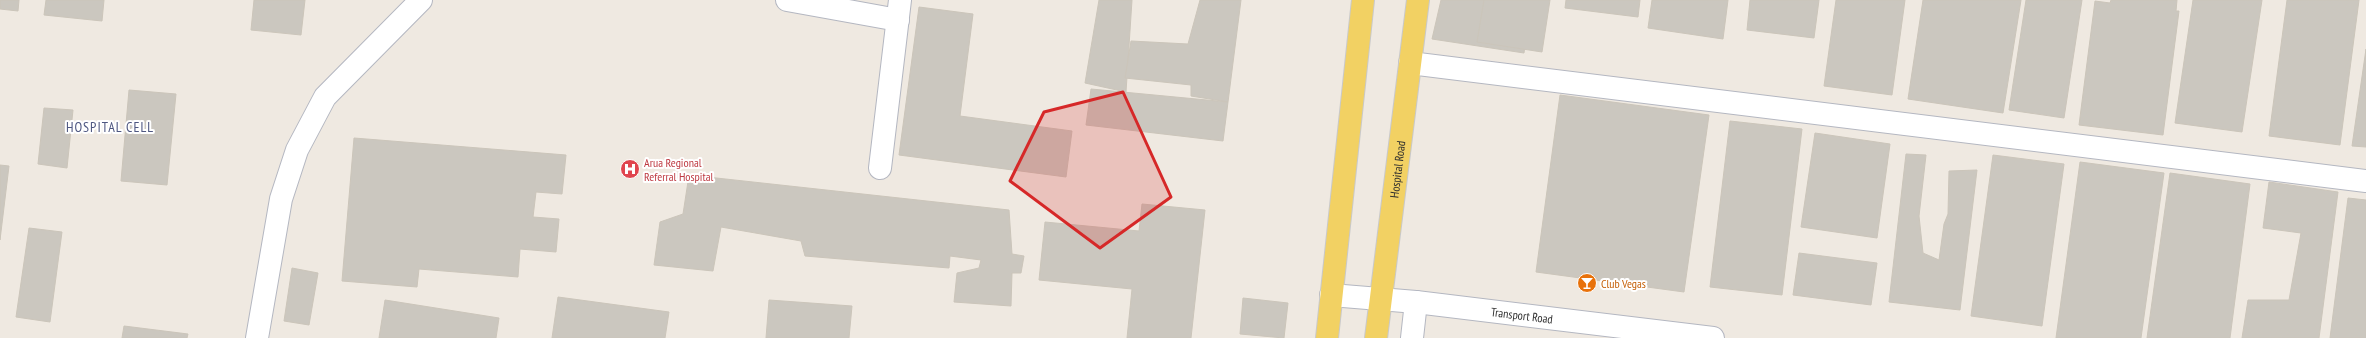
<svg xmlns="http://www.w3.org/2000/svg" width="2366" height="338" font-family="'PT Sans Narrow',sans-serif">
<rect width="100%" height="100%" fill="#efe9e1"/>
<!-- building -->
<g fill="#cbc7bf" stroke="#cbc5ba">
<path d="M 0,0 L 19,0 L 18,11 L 0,9 Z"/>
<path d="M 46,0 L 104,0 L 102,21 L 44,15 Z"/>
<path d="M 254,0 L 305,0 L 301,35 L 251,30 Z"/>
<path d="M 1099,0 L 1132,0 L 1126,92 L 1085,83 Z"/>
<path d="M 1200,0 L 1241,0 L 1228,102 L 1191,96 L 1191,85 L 1125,78 L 1131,41 L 1188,44 Z"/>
<path d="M 1441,0 L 1532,0 L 1524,53 L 1432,39 Z"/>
<path d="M 1484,0 L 1550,0 L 1542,52 L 1477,42 Z"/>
<path d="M 1566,0 L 1640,0 L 1638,17 L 1565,8 Z"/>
<path d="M 1652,0 L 1728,0 L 1723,39 L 1648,28 Z"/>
<path d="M 1750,0 L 1819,0 L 1814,38 L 1747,30 Z"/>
<path d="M 1836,0 L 1905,0 L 1892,95 L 1824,86 Z"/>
<path d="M 1923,0 L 2021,0 L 2003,113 L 1908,99 Z"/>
<path d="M 2026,0 L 2082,0 L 2064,118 L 2009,110 Z"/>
<path d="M 2111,0 L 2177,0 L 2176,11 L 2179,11 L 2163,135 L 2079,125 L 2095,1 L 2110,3 Z"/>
<path d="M 2193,0 L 2262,0 L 2242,132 L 2175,123 Z"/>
<path d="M 2287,0 L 2359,0 L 2340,145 L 2269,136 Z"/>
<path d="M 919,7 L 973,14 L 960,116 L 1072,131 L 1066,177 L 899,155 Z"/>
<path d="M 2366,49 L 2366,147 L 2352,146 Z"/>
<path d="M 1091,89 L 1228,102 L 1223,141 L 1086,125 Z"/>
<path d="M 129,90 L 176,94 L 167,185 L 121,181 Z"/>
<path d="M 1560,95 L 1709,115 L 1684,292 L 1536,272 Z"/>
<path d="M 44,108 L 73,110 L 67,168 L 38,164 Z"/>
<path d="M 1730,121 L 1802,129 L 1782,295 L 1710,287 Z"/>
<path d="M 1815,133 L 1890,144 L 1877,238 L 1801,227 Z"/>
<path d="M 354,138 L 566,155 L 562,194 L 536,192 L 533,217 L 559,219 L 556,252 L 520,249 L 518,277 L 419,269 L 417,287 L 342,281 Z"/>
<path d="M 1906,154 L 1926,155 L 1919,216 L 1923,253 L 1939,260 L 1944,224 L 1948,214 L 1949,171 L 1977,170 L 1960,310 L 1889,302 Z"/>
<path d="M 1993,155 L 2064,164 L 2042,326 L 1971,316 Z"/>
<path d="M 2080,162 L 2164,173 L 2141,338 L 2056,338 Z"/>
<path d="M 0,165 L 9,166 L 0,240 Z"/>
<path d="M 2170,173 L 2250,184 L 2230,338 L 2147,338 Z"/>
<path d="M 689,175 L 1009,210 L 1012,254 L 1024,256 L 1021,273 L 1012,273 L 1011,306 L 954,302 L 957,273 L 979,268 L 981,260 L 950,256 L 949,268 L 805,256 L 801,241 L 721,227 L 713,271 L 654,265 L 660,222 L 683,214 Z"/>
<path d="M 2269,182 L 2338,192 L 2319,338 L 2242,338 L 2248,300 L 2289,300 L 2301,233 L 2263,228 Z"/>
<path d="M 2348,198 L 2366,200 L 2366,338 L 2330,338 Z"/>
<path d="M 1142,204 L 1205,210 L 1191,338 L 1127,338 L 1132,289 L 1039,280 L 1045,222 L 1139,231 Z"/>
<path d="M 29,228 L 62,232 L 50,322 L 16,317 Z"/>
<path d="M 1799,253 L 1877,263 L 1871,305 L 1793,295 Z"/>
<path d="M 292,268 L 318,273 L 309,325 L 284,321 Z"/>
<path d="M 558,297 L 669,312 L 665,338 L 552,338 Z"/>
<path d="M 1243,298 L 1288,303 L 1284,338 L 1240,334 Z"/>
<path d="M 385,300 L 499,318 L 496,338 L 379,338 Z"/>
<path d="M 769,300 L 852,306 L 849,338 L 766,338 Z"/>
<path d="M 124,326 L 188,334 L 187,338 L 122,338 Z"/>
</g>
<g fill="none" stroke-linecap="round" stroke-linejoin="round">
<!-- minor casing -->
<g stroke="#b4b7c1" stroke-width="24">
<g id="minor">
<path d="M 787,0 L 898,20"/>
<path d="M 1410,63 L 2366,181"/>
<path d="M 880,168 L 900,0"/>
<path id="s1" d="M 1331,295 L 1416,302 L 1713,338"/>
<path d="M 257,338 L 281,199 L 297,150 L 325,97 L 421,0"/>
<path d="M 1412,338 L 1416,302"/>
</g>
</g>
<!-- major casing -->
<g stroke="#c9c9c9" stroke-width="24">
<g id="major">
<path d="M 1327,338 L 1363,0"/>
<path id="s2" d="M 1376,338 L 1418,0"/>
</g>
</g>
<!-- minor -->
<use href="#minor" stroke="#fff" stroke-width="22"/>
<!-- major -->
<use href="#major" stroke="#f2d163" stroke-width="22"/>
</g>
<!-- marked area -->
<path fill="#d62828" fill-opacity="0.2" stroke="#d62828" stroke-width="3" stroke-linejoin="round" d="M 1123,92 L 1171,197 L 1100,248 L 1010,181 L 1044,112 Z"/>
<!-- icons -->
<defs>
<g id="hospital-disc" transform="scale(1)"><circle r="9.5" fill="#e0444e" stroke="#fff"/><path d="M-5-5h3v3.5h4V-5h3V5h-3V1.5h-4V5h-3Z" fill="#fff"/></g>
<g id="bar-disc" transform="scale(1)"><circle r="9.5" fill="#e8710a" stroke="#fff"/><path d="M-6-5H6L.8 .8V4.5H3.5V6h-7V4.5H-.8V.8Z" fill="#fff"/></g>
</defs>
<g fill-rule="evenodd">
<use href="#hospital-disc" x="630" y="169"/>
<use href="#bar-disc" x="1587" y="283"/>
</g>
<g text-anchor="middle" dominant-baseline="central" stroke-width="4" stroke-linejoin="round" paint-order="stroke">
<!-- health labels -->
<g font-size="12" fill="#be3a42" stroke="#fff" text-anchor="start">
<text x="644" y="162">Arua Regional<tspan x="644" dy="14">Referral Hospital</tspan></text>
</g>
<!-- street labels -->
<g font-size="12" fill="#2e2e2e" stroke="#fff">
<text stroke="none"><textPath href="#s2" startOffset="170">Hospital Road</textPath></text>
<text stroke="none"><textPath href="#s1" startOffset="192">Transport Road</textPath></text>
</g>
<!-- food labels -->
<g font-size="12" fill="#c56008" stroke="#fff" text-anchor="start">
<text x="1601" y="283">Club Vegas</text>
</g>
<!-- quarter labels -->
<g font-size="14" letter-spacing="1" fill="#4d5680" stroke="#fff">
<text x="110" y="127">HOSPITAL CELL</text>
</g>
</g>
</svg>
